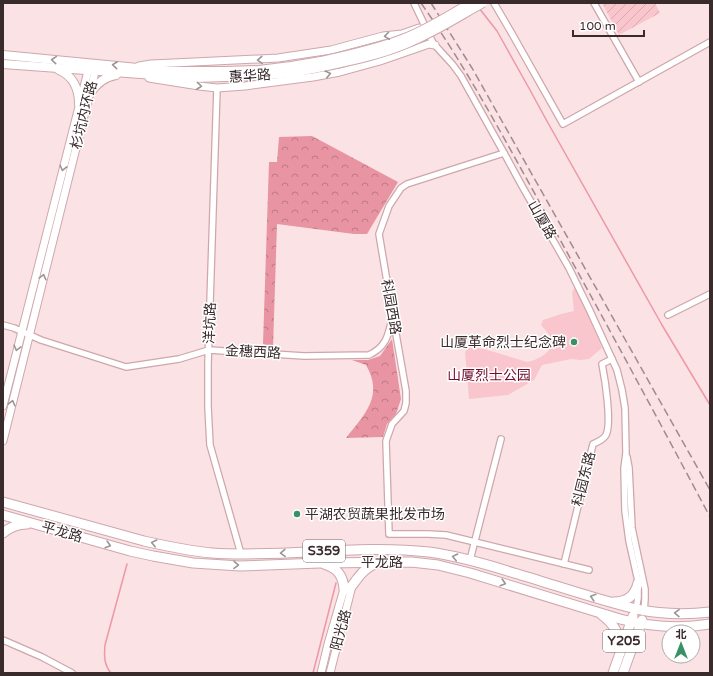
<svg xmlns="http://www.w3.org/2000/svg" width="713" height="676" font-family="'Varela Round','Noto Sans SC',sans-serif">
<defs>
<pattern id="forest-crowns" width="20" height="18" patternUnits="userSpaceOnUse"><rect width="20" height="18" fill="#e894a2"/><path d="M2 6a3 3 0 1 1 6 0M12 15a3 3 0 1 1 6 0" fill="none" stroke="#bd7984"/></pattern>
<pattern id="garden-furrows" width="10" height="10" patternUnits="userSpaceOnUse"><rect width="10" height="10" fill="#f9c6cd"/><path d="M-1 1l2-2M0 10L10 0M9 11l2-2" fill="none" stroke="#d6aab0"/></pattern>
</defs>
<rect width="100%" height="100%" fill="#fbe2e5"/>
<!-- forest -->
<g fill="url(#forest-crowns)">
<path d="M 312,136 L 398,182 L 367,234 L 354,234 L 277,224 L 273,348 L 263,344 L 269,162 L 277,162 L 279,137 Z"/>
<path d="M 392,339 L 401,399 L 396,414 L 387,424 L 383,437 L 346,438 C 365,414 384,396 366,365 L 352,360 L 368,360 L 380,356 Z"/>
</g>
<!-- park -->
<path fill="#f9c6cd" d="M 574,288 L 578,292 L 602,348 L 589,359 L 581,360 L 571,359 L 542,365 L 534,380 L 508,395 L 469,399 L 465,352 L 469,347 L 484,349 L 527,362 C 538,360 555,352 551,338 C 549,333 544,329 541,325 L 543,320 L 561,314 L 574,311 L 572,293 Z"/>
<!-- garden -->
<path fill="url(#garden-furrows)" d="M 602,3 L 655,3 L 660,13 L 619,35 Z"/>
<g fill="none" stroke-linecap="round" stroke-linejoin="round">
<!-- stream -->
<g stroke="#ec98a5" stroke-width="1.5">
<path d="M 479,8 L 497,31 L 530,90 L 548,123 L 662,325 L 710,405"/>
<path d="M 111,673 C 104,665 104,656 105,645 L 127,564"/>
<path d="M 313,673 L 336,583"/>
</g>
<!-- minor casing -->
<g stroke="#cea7ac" stroke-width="8">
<g id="minor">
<path d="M 414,3 L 433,43 L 453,65 L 461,76 L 504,153 L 522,186 L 569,268 L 590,311 L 617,370 L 622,390 L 625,408 L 626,453 L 624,468 L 625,511 L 629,541 L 638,581 L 638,598 L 636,609"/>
<path d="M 494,3 L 511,32 L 563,124 L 710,42"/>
<path d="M 594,3 L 639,82"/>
<path d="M 217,88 L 208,364 L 208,407 L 210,445 L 241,554"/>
<path d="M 504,153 L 407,184 L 401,188 L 389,206 L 379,234 L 393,317 L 406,391 L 406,403 L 404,411 L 392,424 L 386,441 L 389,534 L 428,534 L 446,535 L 589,570"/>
<path d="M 668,315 L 710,294"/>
<path d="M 3,325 L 14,328 L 41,340 L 126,367 L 179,359 L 209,350 L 304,356 L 369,355 C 386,347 388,336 392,319"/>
<path d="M 627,457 L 629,468 L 632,528 L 645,589 L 645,599 L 644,611"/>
<path d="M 470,560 L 501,439"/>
<path d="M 564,564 L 593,444 C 598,442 603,440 606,435 C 612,423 605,379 602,364 L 612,359"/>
<path d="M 3,640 L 42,657 L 72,673"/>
</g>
</g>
<!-- tertiary casing -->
<g stroke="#cea7ac" stroke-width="9">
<g id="tertiary">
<path d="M 139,66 L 151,64 L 173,63 L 278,58 L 331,50 L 383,36 L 402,34 L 419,28"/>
<path d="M 149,78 L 199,86 L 217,88 L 245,86 L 313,77 L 340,72 L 380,61 L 429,44 L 435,45"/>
<path d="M 3,406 L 88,71 L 90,67"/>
<path d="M 3,441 L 95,72 L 94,67"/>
<path d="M 321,673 L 328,644 L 344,589"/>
<path d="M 330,673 L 352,586"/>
</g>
</g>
<!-- secondary casing -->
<g stroke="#cea7ac" stroke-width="10">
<g id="secondary">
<path d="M 3,55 L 169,71 L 224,71 L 259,70 L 291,66 L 321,61"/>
<path d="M 3,64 L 196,78 L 259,76 L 292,73 L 323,67"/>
<path d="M 59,70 C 73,76 79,89 79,104"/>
<path d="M 89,95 C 95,85 103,77 116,75"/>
</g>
</g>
<!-- primary casing -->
<g stroke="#cea7ac" stroke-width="11">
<g id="primary">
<path d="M 3,502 L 144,541 C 166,546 189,551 212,553 C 284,558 357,544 429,552 C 458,556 486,564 514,573 C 555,585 595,599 636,609 C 660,614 685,615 710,612"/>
<path d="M 3,515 L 130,551 L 153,556 L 193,563 L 240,566 L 320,563 L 411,562 L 438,565 L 470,573 L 620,619 C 650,627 679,629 710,624"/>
<path d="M 3,533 C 10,527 18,524 27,524"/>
<path d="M 324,564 C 337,568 343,575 344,589 L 349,589 C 352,586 354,583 357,579 C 362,572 369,566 377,563"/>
<path d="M 613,602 C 627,602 635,596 638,583"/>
<path d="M 602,615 C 613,623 620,634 620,648"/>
<path d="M 613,673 L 633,616"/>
<path d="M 623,673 L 642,620"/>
</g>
</g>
<!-- minor -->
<use href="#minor" stroke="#fff" stroke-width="5.5"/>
<!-- tertiary -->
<use href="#tertiary" stroke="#fff" stroke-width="7"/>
<!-- secondary -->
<use href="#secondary" stroke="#fff" stroke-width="8"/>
<!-- primary -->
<use href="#primary" stroke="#fff" stroke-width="9"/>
<!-- rail -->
<g stroke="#a08b8e" stroke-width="1.5" stroke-dasharray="8 4" stroke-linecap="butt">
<path d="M 421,3 C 468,70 506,142 546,214 C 601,314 656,415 710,517"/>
<path d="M 431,3 L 472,68 L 710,490"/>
</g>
<!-- secondary-bridge casing -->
<g stroke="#cea7ac" stroke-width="10" stroke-linecap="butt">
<g id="secondary-bridge">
<path d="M 321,61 C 348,55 376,49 402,39 C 426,30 448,16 470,3"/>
<path d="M 323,67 C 351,61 380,55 406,44 C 433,33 458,17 483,3"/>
</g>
</g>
<!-- secondary-bridge -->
<use href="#secondary-bridge" stroke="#fff" stroke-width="8"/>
</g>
<!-- one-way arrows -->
<defs><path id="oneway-chevron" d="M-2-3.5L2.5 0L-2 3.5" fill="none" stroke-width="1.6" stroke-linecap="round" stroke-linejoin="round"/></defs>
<g stroke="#9c9496">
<use href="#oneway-chevron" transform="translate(387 36) rotate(172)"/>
<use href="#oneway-chevron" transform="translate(54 60) rotate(-175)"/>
<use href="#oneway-chevron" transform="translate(260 60) rotate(177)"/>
<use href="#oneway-chevron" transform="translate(115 65) rotate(-174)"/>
<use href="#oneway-chevron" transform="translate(328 74) rotate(-12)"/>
<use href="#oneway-chevron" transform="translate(199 86) rotate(6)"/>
<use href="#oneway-chevron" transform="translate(63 168) rotate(104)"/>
<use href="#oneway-chevron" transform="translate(43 277) rotate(-76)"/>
<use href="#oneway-chevron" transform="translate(17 348) rotate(104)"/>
<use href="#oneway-chevron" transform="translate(12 403) rotate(-76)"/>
<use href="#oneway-chevron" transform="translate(154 543) rotate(-167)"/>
<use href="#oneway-chevron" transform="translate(108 545) rotate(16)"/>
<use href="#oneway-chevron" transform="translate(283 553) rotate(178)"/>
<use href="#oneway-chevron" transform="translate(455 557) rotate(-168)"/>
<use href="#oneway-chevron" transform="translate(236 565) rotate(1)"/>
<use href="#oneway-chevron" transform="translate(503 583) rotate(17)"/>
<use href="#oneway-chevron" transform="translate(593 597) rotate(-163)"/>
<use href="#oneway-chevron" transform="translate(677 613) rotate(-179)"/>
</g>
<!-- markers -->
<g fill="#399267" stroke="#fff" stroke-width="1.5">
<circle cx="574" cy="342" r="4"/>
<circle cx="297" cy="514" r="4"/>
</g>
<g text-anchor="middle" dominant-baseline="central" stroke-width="3" stroke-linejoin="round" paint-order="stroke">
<!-- shield labels -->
<g fill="#fff" stroke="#746a6b" stroke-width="1">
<rect x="303" y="540" width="42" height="22" rx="3"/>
<rect x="603" y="630" width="42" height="22" rx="3"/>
</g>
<g font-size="13" font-weight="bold" fill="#392a2c">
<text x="324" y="551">S359</text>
<text x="624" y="641">Y205</text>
</g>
<!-- street labels -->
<g font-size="14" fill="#392a2c" stroke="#fff">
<text transform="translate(250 76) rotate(-4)">惠华路</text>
<text transform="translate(84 115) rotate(-76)">杉坑内环路</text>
<text transform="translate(542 220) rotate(60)">山厦路</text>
<text transform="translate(391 307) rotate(80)">科园西路</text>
<text transform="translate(210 323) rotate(-88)">洋坑路</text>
<text transform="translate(253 352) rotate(3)">金穗西路</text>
<text transform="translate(584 479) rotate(-76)">科园东路</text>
<text transform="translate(62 532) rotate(16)">平龙路</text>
<text x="382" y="562">平龙路</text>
<text transform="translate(341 630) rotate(-75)">阳光路</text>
</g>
<!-- poi labels -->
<g font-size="14" fill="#392a2c" stroke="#fff" text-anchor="end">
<text x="566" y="342">山厦革命烈士纪念碑</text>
<text x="305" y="514" text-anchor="start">平湖农贸蔬果批发市场</text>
</g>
<!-- park labels -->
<g font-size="14" fill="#700c2c" stroke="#fff">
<text x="489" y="375">山厦烈士公园</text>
</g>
</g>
<!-- border -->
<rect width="713" height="676" fill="none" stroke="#392a2c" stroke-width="8"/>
<!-- north arrow -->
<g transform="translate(681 644)"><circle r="19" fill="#ffffff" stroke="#b0aaab"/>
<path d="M0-3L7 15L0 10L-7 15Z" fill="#399267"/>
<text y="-6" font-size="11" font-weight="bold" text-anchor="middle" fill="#392a2c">北</text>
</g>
<!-- scale -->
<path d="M573 30v6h71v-6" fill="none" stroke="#392a2c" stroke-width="2"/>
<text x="579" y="30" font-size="12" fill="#392a2c" stroke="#ffffff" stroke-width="3" paint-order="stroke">100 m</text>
</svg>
